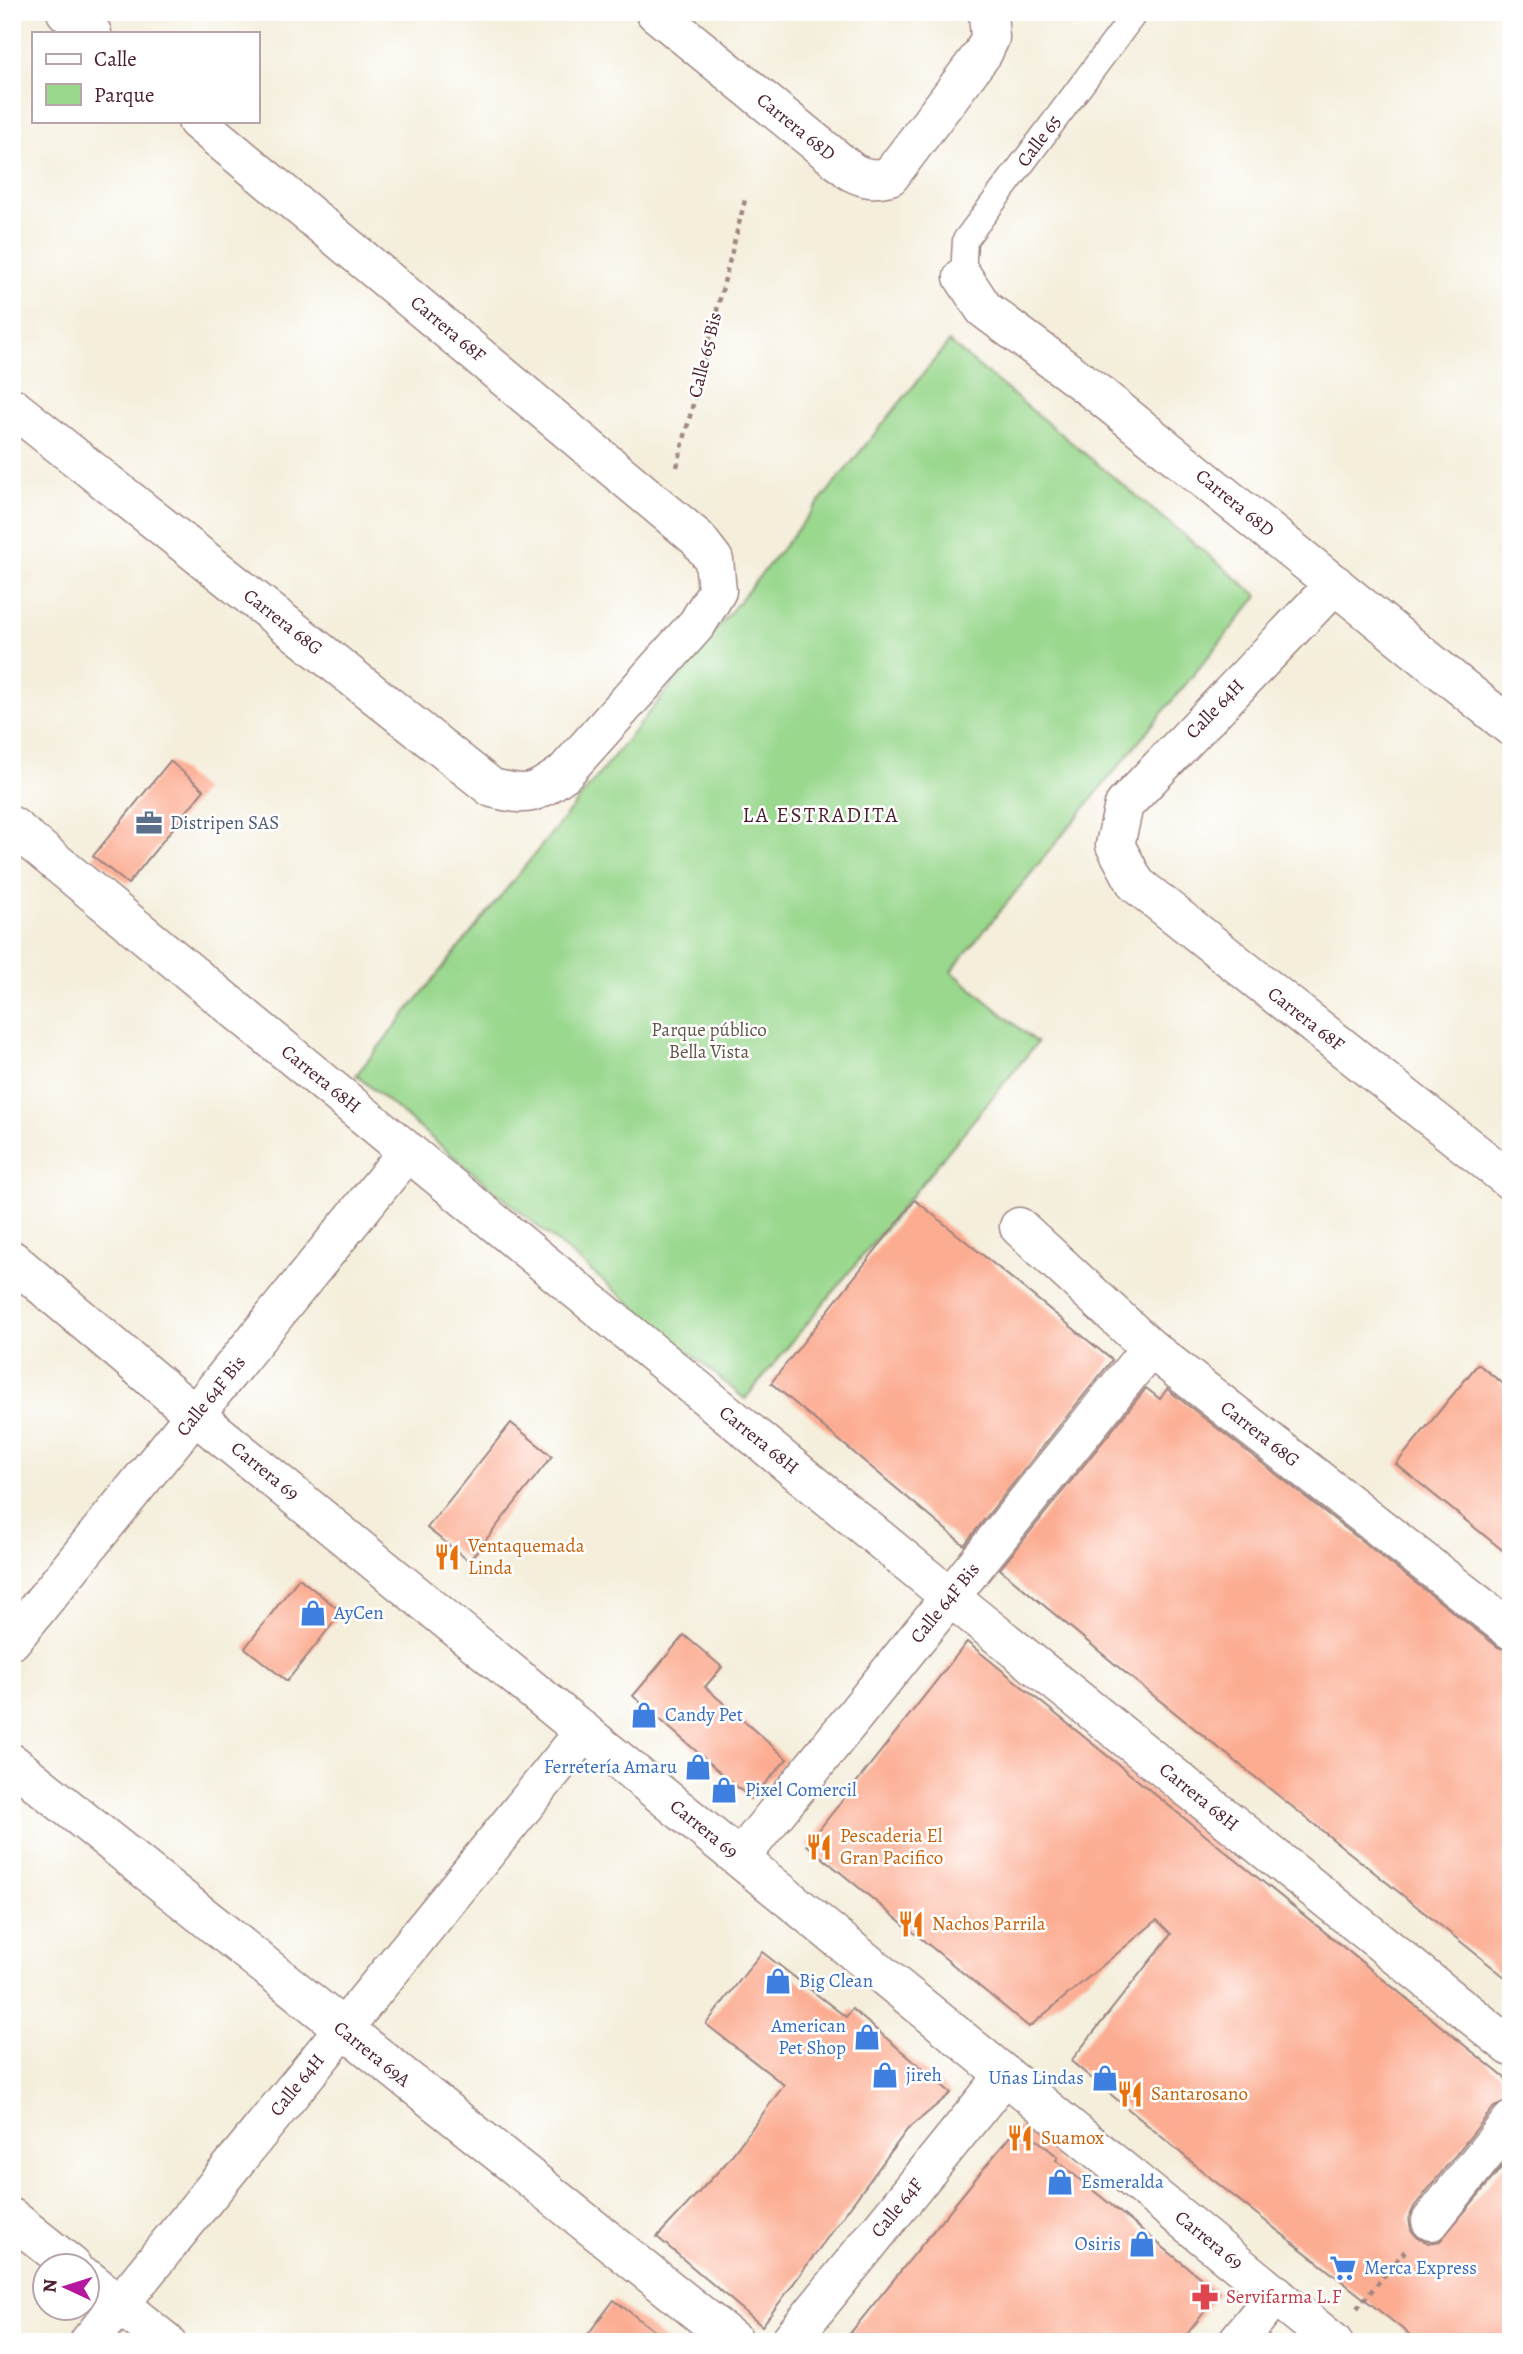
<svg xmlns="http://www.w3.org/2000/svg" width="1523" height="2354" font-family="Alegreya,serif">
<rect width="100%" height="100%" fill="#fff"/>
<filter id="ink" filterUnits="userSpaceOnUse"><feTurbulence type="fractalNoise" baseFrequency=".0143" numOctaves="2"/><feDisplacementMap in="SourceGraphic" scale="14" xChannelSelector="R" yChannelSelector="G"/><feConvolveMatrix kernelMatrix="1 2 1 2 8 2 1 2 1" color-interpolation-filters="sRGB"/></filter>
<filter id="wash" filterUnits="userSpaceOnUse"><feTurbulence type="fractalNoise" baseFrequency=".00686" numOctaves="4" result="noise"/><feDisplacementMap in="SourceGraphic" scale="28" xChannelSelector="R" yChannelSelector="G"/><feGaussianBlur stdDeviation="1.57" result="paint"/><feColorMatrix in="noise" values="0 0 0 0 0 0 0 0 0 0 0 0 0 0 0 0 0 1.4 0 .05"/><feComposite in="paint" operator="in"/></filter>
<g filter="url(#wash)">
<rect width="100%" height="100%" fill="#f4eedb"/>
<!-- green -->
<path fill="#9ad88e" stroke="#727c5c" stroke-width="2" d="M 949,342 L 1258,596 L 951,971 L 1037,1043 L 745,1399 L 356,1075 Z"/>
<g id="blocks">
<!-- building -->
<g fill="#fcac91">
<path d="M 170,761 L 204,790 L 128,884 L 93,856 Z"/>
<path d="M 915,1200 L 1112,1360 L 964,1545 L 771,1383 Z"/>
<path d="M 1478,1364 L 1511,1390 L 1511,1557 L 1396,1464 Z"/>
<path d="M 1146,1388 L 1160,1399 L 1167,1389 L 1498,1647 L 1511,1651 L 1511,1982 L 1134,1680 L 1000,1569 Z"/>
<path d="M 511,1423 L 552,1456 L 469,1561 L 427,1528 Z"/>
<path d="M 299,1578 L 342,1612 L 287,1681 L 245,1648 Z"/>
<path d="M 684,1635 L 722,1667 L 705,1687 L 787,1759 L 751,1799 L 633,1696 Z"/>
<path d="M 967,1642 L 1511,2083 L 1511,2100 L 1494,2107 L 1414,2207 L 1409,2218 L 1411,2230 L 1418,2238 L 1428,2243 L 1440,2241 L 1511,2156 L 1511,2342 L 1419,2342 L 1212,2179 L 1071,2061 L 1171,1934 L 1157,1920 L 1029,2027 L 807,1845 Z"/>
<path d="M 762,1952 L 846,2017 L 852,2009 L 951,2093 L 907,2130 L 762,2326 L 657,2237 L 726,2163 L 784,2085 L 706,2024 Z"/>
<path d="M 1019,2125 L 1058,2157 L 1056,2160 L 1219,2293 L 1181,2342 L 843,2342 Z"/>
<path d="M 614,2300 L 669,2342 L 582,2342 Z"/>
</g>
</g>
</g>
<g filter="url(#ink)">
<use href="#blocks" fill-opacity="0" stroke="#9f8683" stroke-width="2"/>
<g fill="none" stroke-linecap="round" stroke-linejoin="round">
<!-- service casing -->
<g stroke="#9f8683" stroke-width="27">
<path id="service" d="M 963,277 L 965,240 L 1136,12"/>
</g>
<!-- minor casing -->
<g stroke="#9f8683" stroke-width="41">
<g id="minor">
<path d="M 66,12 L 92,33"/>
<path d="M 655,12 L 852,172 C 866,179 875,180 890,176 L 983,53 L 990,38 L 988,12"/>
<path d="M 963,277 L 984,309 L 1101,396 L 1511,727"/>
<path d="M 12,407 L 492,788 C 529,797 533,795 564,773 L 697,624 L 717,591 L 714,560 L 697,538 L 197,121"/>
<path d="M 1335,584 L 1124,805 L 1115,845 L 1136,884 L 1511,1181"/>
<path d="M 12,826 L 950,1597 L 1511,2047"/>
<path d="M 1019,1227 L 1150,1348 L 1511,1630"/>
<path d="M 12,1640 L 408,1151"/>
<path d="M 12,1763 L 735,2342"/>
<path d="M 740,1858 L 1150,1348"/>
<path d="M 12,2218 L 72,2266"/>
<path d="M 1431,2221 L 1511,2121"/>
<path d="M 88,2279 L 166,2342"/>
<path d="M 89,2342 L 584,1732"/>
<path d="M 789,2342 L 1005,2075"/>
<path d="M 1237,2342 L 1276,2294"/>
</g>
</g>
<!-- tertiary casing -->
<g stroke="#9f8683" stroke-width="41">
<path id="tertiary" d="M 12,1260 L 195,1415 L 1333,2342"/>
</g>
<!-- path -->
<g stroke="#9f8683" stroke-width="4.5" stroke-dasharray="5 5" stroke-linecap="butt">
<path d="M 677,467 L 745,200"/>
<path d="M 1357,2308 L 1405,2251"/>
</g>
<!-- service -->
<use href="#service" stroke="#fff" stroke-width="24"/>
<!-- minor -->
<use href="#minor" stroke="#fff" stroke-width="38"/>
<!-- tertiary -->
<use href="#tertiary" stroke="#fff" stroke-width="38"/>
</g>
</g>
<!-- icons -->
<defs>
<g id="office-bare" transform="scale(2.1)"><path d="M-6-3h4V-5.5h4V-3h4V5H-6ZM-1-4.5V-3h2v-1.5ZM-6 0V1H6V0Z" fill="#5c6f8a" stroke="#fff" stroke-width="2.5" paint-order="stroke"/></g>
<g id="restaurant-bare" transform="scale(2.1)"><path d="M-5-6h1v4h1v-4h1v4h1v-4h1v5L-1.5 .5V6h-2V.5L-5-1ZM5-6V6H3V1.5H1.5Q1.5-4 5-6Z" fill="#e8710a" stroke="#fff" stroke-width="2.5" paint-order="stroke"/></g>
<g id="shop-bare" transform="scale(2.1)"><path d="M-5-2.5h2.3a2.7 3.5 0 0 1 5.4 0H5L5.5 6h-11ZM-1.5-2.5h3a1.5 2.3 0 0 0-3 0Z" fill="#3f7fe0" stroke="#fff" stroke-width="2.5" paint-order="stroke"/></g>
<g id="supermarket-bare" transform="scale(2.1)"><path d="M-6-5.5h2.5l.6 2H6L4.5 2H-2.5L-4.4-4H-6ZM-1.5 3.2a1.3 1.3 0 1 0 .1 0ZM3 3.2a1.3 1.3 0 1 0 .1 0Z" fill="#3f7fe0" stroke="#fff" stroke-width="2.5" paint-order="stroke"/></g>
<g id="pharmacy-bare" transform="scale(2.1)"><path d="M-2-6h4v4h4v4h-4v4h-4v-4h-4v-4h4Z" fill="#e0444e" stroke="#fff" stroke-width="2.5" paint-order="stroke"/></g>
</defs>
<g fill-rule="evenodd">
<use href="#office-bare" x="149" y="823"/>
<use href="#restaurant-bare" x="447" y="1557"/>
<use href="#shop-bare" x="313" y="1613"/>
<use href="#shop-bare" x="644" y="1715"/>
<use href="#shop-bare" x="698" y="1767"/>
<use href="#shop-bare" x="724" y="1790"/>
<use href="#restaurant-bare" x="819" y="1847"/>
<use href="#restaurant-bare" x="911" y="1924"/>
<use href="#shop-bare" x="778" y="1981"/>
<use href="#shop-bare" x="867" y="2037"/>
<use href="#shop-bare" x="885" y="2075"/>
<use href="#shop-bare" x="1105" y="2078"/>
<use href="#restaurant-bare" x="1130" y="2094"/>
<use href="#restaurant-bare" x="1020" y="2138"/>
<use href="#shop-bare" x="1060" y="2182"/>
<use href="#shop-bare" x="1142" y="2244"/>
<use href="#supermarket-bare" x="1343" y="2268"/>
<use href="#pharmacy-bare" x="1205" y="2297"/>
</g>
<g text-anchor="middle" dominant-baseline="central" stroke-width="5" stroke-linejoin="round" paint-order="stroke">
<!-- street labels -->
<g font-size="19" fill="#4a1f2b" stroke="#fff">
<text transform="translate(796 127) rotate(39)">Carrera 68D</text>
<text transform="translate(1039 141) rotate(-53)">Calle 65</text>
<text transform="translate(448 329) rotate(40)">Carrera 68F</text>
<text transform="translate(705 355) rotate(-76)">Calle 65 Bis</text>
<text transform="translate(1235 503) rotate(39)">Carrera 68D</text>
<text transform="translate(283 622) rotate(38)">Carrera 68G</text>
<text transform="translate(1215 709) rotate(-46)">Calle 64H</text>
<text transform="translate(1306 1019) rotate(38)">Carrera 68F</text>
<text transform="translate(321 1079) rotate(39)">Carrera 68H</text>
<text transform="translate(211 1396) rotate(-51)">Calle 64F Bis</text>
<text transform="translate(1260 1434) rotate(38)">Carrera 68G</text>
<text transform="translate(759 1440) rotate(39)">Carrera 68H</text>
<text transform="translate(265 1471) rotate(39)">Carrera 69</text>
<text transform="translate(945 1603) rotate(-51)">Calle 64F Bis</text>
<text transform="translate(1199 1797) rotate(39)">Carrera 68H</text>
<text transform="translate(704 1829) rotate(39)">Carrera 69</text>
<text transform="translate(372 2054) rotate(39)">Carrera 69A</text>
<text transform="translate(297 2085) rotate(-51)">Calle 64H</text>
<text transform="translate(897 2208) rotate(-51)">Calle 64F</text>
<text transform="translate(1209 2240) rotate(39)">Carrera 69</text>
</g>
<!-- service labels -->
<g font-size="19" fill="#4e5e75" stroke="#fff" text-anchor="start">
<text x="170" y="823">Distripen SAS</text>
</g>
<!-- park labels -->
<g font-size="19" fill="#625649" stroke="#fff">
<text x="709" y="1030">Parque público<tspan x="709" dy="22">Bella Vista</tspan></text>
</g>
<!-- food labels -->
<g font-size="19" fill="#c56008" stroke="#fff" text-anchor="start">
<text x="468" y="1546">Ventaquemada<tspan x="468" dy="22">Linda</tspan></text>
<text x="840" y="1836">Pescaderia El<tspan x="840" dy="22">Gran Pacifico</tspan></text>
<text x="932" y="1924">Nachos Parrila</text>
<text x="1151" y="2094">Santarosano</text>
<text x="1041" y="2138">Suamox</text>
</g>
<!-- shop labels -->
<g font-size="19" fill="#366cbe" stroke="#fff" text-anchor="start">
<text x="334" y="1613">AyCen</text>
<text x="665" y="1715">Candy Pet</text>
<text x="677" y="1767" text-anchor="end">Ferretería Amaru</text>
<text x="745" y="1790">Pixel Comercil</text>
<text x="799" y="1981">Big Clean</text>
<text x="846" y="2026" text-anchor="end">American<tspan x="846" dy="22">Pet Shop</tspan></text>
<text x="906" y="2075">jireh</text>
<text x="1084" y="2078" text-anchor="end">Uñas Lindas</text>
<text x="1081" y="2182">Esmeralda</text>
<text x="1121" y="2244" text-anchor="end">Osiris</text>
<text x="1364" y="2268">Merca Express</text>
</g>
<!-- health labels -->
<g font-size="19" fill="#be3a42" stroke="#fff" text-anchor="start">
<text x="1226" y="2297">Servifarma L.F</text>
</g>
<!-- neighbourhood labels -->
<g font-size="21" letter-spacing="2" fill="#4a1f2b" stroke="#fff">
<text x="821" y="815">LA ESTRADITA</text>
</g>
</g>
<!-- margin -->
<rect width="1523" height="2354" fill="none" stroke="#fff" stroke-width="42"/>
<!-- legend -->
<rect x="32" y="32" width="228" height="91" fill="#ffffff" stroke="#b7a5aa" stroke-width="2"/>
<rect x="46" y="54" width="35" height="10" fill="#ffffff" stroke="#b7a5aa" stroke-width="2"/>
<text x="94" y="66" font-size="21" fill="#4a1f2b">Calle</text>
<rect x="46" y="84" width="35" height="21" fill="#9ad88e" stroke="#b7a5aa" stroke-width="2"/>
<text x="94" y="102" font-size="21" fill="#4a1f2b">Parque</text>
<!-- north arrow -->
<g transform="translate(66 2287) rotate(274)"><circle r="33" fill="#ffffff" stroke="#b7a5aa" stroke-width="2"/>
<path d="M0-5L12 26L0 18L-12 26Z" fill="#b5179e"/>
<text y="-10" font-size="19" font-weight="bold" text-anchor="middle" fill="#4a1f2b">N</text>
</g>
</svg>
